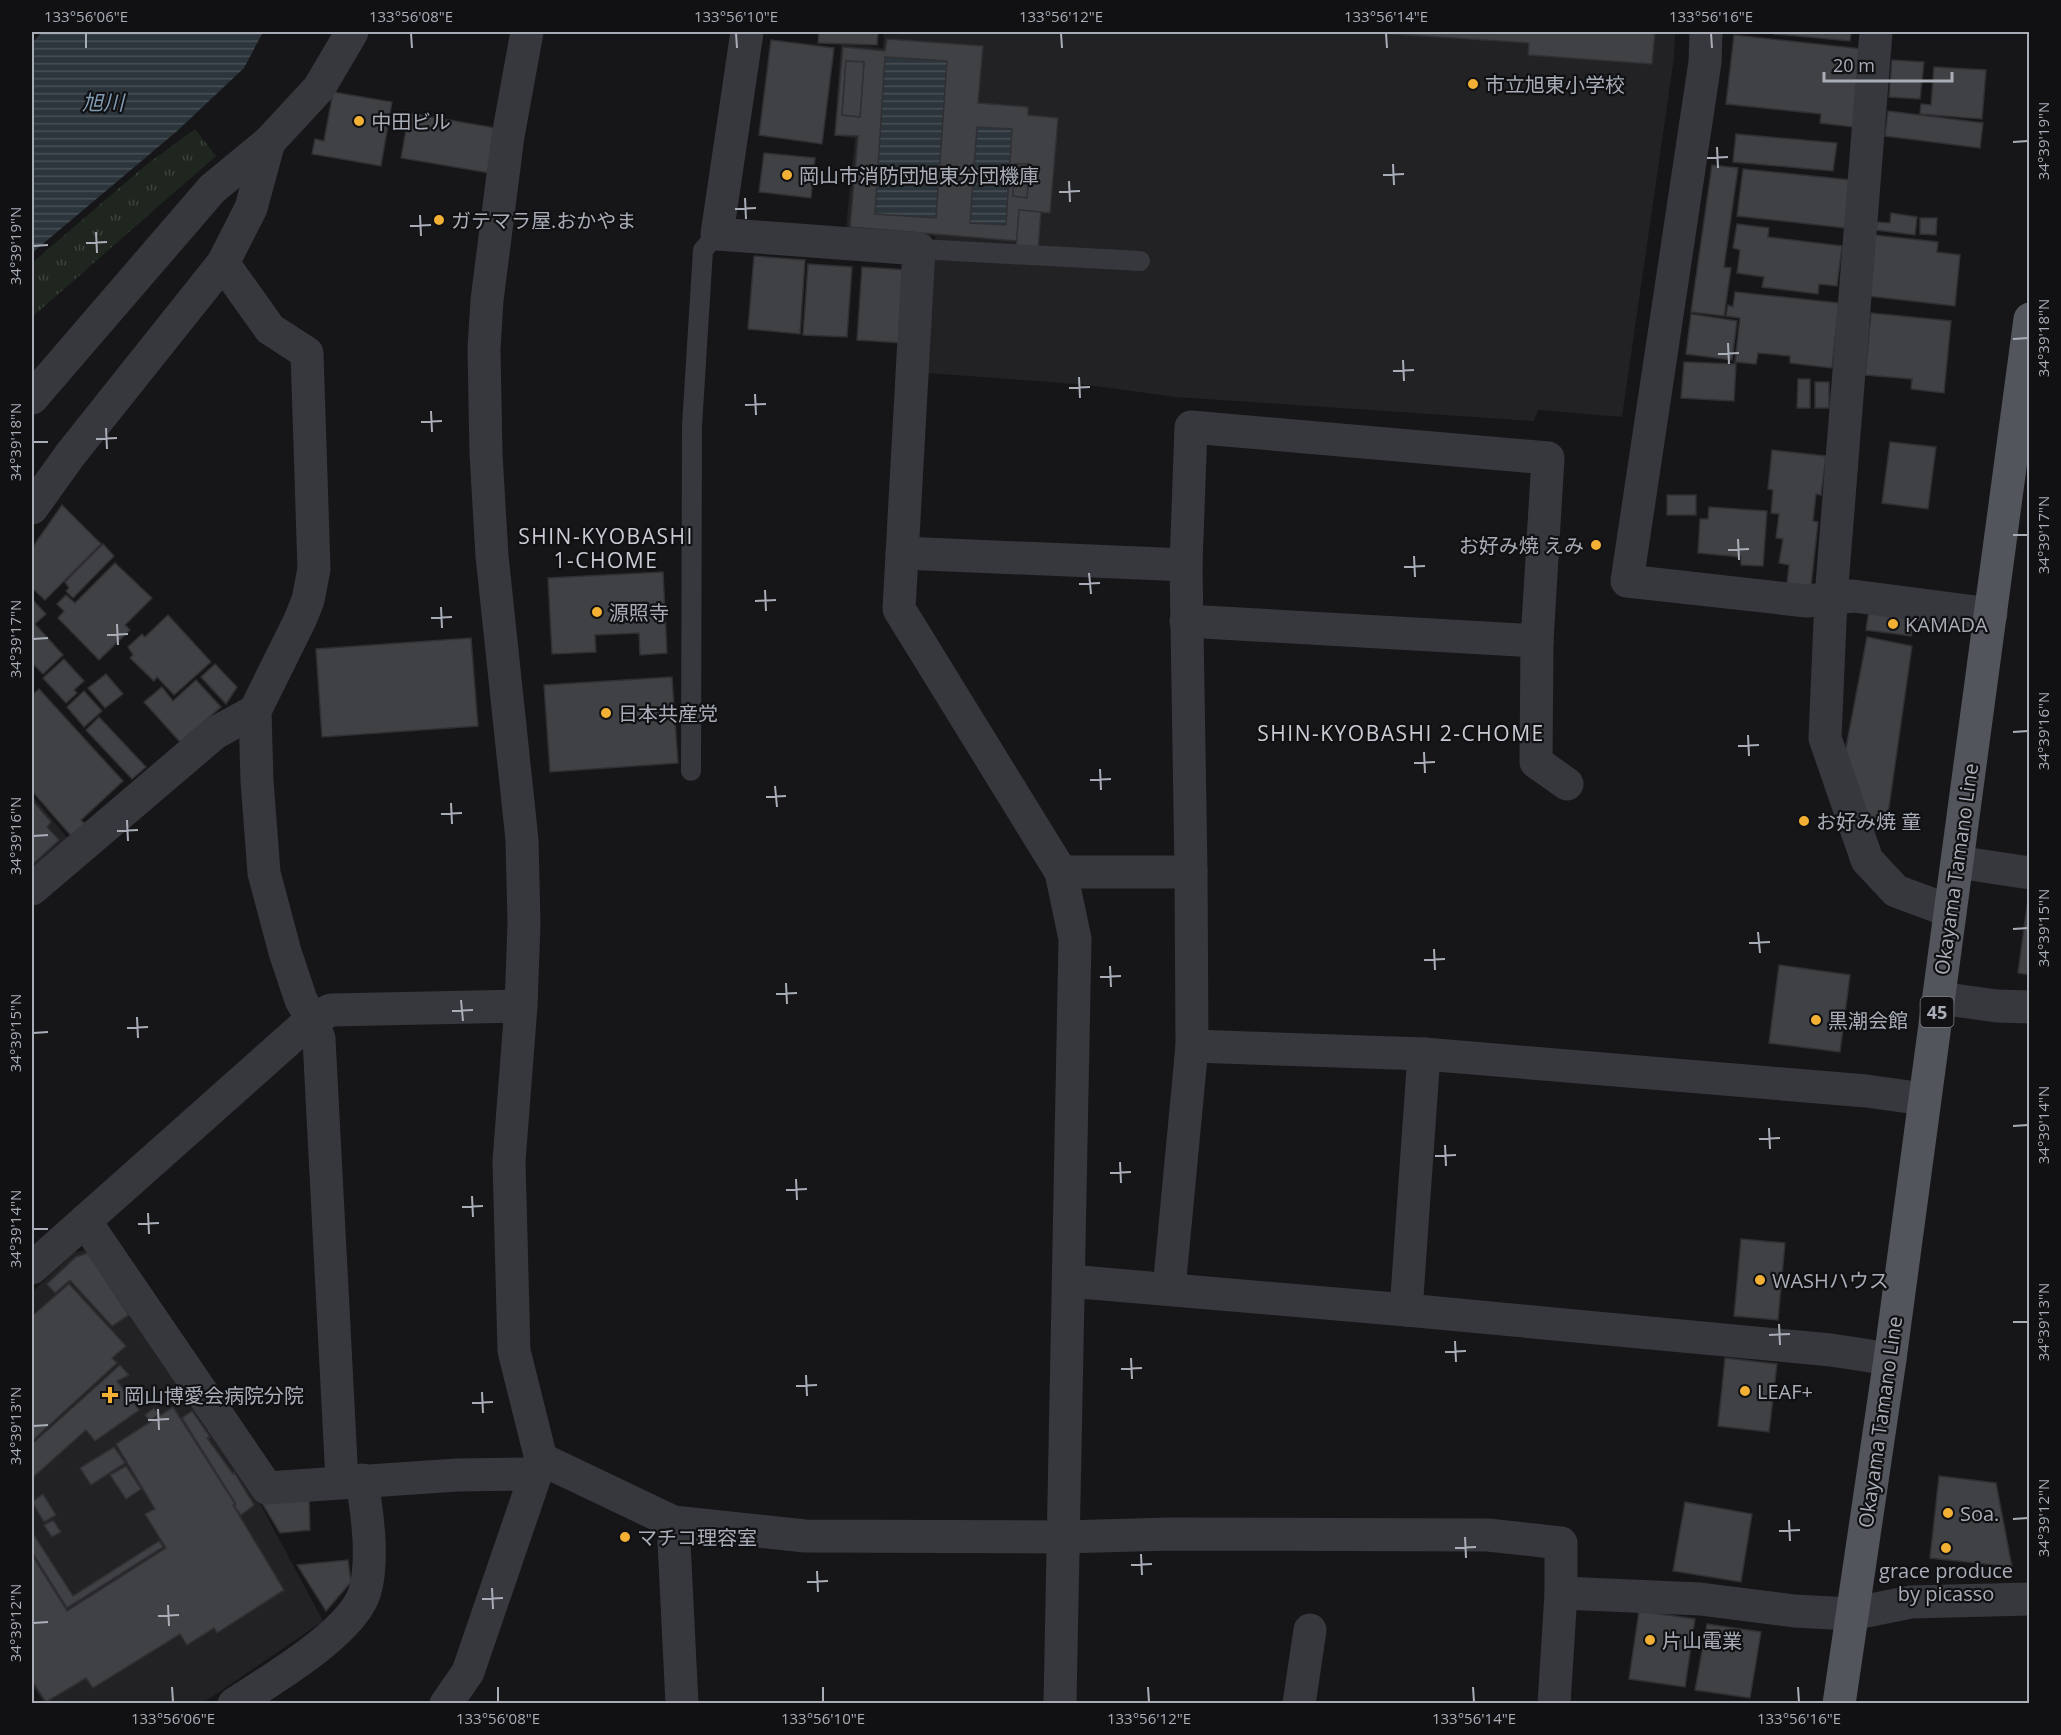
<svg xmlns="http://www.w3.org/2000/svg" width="2061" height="1735" font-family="'Open Sans','Noto Sans JP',sans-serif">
<defs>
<pattern id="grass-tufts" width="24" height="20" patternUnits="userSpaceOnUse" patternTransform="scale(1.5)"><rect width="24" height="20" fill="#1e261f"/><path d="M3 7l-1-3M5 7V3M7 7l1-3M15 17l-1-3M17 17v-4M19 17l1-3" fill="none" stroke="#3c433d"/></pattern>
<pattern id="water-rules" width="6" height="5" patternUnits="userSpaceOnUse" patternTransform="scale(1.5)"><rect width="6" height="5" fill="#2c353c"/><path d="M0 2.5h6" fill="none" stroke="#485056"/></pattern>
</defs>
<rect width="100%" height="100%" fill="#161618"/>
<!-- built -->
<g fill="#222225">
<path d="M 884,32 L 1675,32 L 1674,58 L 1622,417 L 1538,410 L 1534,421 L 1176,397 L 1088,385 L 928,373 L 935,236 L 846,228 L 855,138 L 834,136 L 841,44 L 883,48 Z"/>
<path d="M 32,795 L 69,840 L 32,874 Z"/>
<path d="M 93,1249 L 257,1498 L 323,1621 L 203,1703 L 44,1703 L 32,1685 L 32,1292 L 75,1252 Z"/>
</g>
<!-- grass -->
<path fill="url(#grass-tufts)" d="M 195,129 L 216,156 L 32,317 L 32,263 L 146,165 Z"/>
<!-- water -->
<g fill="url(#water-rules)">
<path d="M 42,32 L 263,32 L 244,68 L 176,132 L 32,253 L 32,43 Z"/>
<path d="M 885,57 L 947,61 L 936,218 L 875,214 Z"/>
<path d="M 977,127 L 1012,129 L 1006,225 L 970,223 Z"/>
</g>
<!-- building -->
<g fill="#404145" stroke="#303034" stroke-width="1.5" fill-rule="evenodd">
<path d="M 819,32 L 878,32 L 877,45 L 818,43 Z"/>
<path d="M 1362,32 L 1655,32 L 1652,64 L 1528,55 L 1529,43 Z"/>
<path d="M 1774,32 L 1851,32 L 1850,41 L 1774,34 Z"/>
<path d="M 1734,35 L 1862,49 L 1854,127 L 1820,123 L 1821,114 L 1726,104 Z"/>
<path d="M 887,39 L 983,46 L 978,103 L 1028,107 L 1028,115 L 1058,118 L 1050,213 L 1019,210 L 1017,241 L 850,227 L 858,136 L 835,135 L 843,47 L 885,51 ZM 885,57 L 947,61 L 936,218 L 875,214 ZM 846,61 L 864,62 L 860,117 L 842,115 ZM 977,127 L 1012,129 L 1006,225 L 970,223 ZM 1015,164 L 1029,164 L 1027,198 L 1013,196 Z"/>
<path d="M 771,40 L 834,48 L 822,144 L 759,135 Z"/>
<path d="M 1892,60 L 1924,62 L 1920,99 L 1889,97 Z"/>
<path d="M 846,61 L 864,62 L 860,117 L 842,115 Z"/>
<path d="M 1934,67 L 1986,70 L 1982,119 L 1920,114 L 1921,104 L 1931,105 Z"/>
<path d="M 333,92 L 392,102 L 381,166 L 312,154 L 315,139 L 324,141 Z"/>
<path d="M 1888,111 L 1983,123 L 1980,148 L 1885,136 Z"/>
<path d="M 409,113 L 496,128 L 489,173 L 401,158 Z"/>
<path d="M 1736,134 L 1837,143 L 1833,171 L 1733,162 Z"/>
<path d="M 764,153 L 815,158 L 811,198 L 759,192 Z"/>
<path d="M 1015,164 L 1029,164 L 1027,198 L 1013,196 Z"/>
<path d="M 1712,165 L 1738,168 L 1724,267 L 1731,268 L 1724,316 L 1691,312 Z"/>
<path d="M 1743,169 L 1850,180 L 1845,228 L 1737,216 Z"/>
<path d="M 1019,210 L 1041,212 L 1038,250 L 1016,249 Z"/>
<path d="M 1891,213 L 1917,217 L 1915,235 L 1876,230 L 1877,222 L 1890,223 Z"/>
<path d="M 1920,218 L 1937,218 L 1936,235 L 1920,234 Z"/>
<path d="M 1737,224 L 1769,228 L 1768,237 L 1842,246 L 1837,286 L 1819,284 L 1818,294 L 1762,287 L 1764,277 L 1737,273 L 1740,250 L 1733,248 Z"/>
<path d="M 1874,235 L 1938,242 L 1937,252 L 1960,255 L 1955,306 L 1868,296 Z"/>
<path d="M 754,256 L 805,260 L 800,334 L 748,329 Z"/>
<path d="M 808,264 L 852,267 L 847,337 L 803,335 Z"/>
<path d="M 862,267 L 908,270 L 903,343 L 857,340 Z"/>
<path d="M 1735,292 L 1839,303 L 1832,368 L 1790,363 L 1790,356 L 1758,353 L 1756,364 L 1735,362 L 1740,318 L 1726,316 L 1728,305 L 1733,307 Z"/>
<path d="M 1871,313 L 1951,321 L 1944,393 L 1911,389 L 1912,379 L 1865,375 Z"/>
<path d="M 1691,314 L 1737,321 L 1732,360 L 1686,354 Z"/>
<path d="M 1684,362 L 1736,364 L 1734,401 L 1681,398 Z"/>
<path d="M 1798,379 L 1810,379 L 1810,408 L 1797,408 Z"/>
<rect x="1815" y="382" width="14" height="26"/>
<path d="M 1890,442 L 1936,447 L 1928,509 L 1882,503 Z"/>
<path d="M 1772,450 L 1826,456 L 1821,495 L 1816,494 L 1813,521 L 1818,522 L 1811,586 L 1787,584 L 1789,565 L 1779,563 L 1783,539 L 1776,538 L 1779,514 L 1771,513 L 1773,490 L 1768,489 Z"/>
<rect x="1667" y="495" width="29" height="20"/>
<path d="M 62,505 L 101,544 L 45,600 L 32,588 L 32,548 Z"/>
<path d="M 1709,507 L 1767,511 L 1763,566 L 1741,565 L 1741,557 L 1698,553 L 1700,519 L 1708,519 Z"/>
<path d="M 103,544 L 114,556 L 73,598 L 66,591 L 69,588 L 65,582 Z"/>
<path d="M 115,563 L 152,598 L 125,625 L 130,630 L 99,660 L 58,618 L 64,611 L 57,604 L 66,595 L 75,603 Z"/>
<path d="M 663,572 L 667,653 L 640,655 L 639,633 L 595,635 L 596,652 L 552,654 L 548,578 Z"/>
<path d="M 32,599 L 46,614 L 35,624 L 63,655 L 43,674 L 32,663 Z"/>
<path d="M 1869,610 L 1914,617 L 1911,636 L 1866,630 Z"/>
<path d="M 168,615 L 211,662 L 174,695 L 157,677 L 154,681 L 130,658 L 133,655 L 128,647 L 142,634 L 145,637 Z"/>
<path d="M 1867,637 L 1912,646 L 1886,828 L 1869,829 L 1845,753 Z"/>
<path d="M 471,638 L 478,726 L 322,737 L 316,649 Z"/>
<path d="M 64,659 L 84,681 L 74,690 L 77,693 L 66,703 L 43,678 Z"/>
<path d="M 215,664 L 237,687 L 226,704 L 201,677 Z"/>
<path d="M 106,674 L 123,694 L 105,708 L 88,688 Z"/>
<path d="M 672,677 L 678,763 L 550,772 L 544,685 Z"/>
<path d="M 196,680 L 221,707 L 180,742 L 144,702 L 162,687 L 173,701 Z"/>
<path d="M 39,689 L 123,781 L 81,820 L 86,825 L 72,837 L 32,791 L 32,695 Z"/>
<path d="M 84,691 L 102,711 L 84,727 L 67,707 Z"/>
<path d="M 99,717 L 146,767 L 132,779 L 86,730 Z"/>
<path d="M 32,800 L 51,822 L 47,827 L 59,840 L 32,865 Z"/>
<path d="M 2029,891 L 2030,891 L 2030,975 L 2018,973 Z"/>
<path d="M 1779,965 L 1850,975 L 1840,1052 L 1769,1043 Z"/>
<path d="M 1741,1239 L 1785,1243 L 1778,1320 L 1734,1316 Z"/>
<path d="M 88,1253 L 129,1315 L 112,1326 L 70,1280 L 55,1293 L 47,1284 L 76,1257 Z"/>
<path d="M 69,1284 L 126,1346 L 112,1358 L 117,1363 L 32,1441 L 32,1316 Z"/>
<path d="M 1725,1358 L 1777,1364 L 1769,1432 L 1718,1426 Z"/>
<path d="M 120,1365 L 129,1375 L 117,1381 L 139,1410 L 95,1441 L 86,1430 L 32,1478 L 32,1444 Z"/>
<path d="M 173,1407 L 235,1504 L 233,1505 L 284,1590 L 217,1633 L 214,1628 L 187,1645 L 180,1634 L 93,1688 L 86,1678 L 46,1702 L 32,1681 L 32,1555 L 67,1611 L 166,1548 L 145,1514 L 155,1509 L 116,1444 Z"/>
<path d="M 154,1408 L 159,1414 L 150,1421 L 145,1415 Z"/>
<path d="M 192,1411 L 210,1437 L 207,1438 L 233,1474 L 234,1472 L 254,1505 L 241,1515 L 234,1506 L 236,1504 L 182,1418 Z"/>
<path d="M 114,1447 L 125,1463 L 91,1485 L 80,1468 Z"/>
<path d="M 126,1466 L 141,1489 L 126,1499 L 110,1475 Z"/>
<path d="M 1939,1476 L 1996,1483 L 2012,1567 L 1930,1558 Z"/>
<path d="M 43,1494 L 56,1515 L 44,1522 L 32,1502 Z"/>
<path d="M 309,1499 L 310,1530 L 280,1533 L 262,1503 Z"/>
<path d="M 1685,1502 L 1752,1514 L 1741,1582 L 1673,1571 Z"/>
<path d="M 53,1520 L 61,1532 L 52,1537 L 44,1525 Z"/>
<path d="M 32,1532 L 73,1596 L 159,1541 L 163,1547 L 67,1608 L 32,1552 Z"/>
<path d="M 348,1560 L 351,1582 L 326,1611 L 297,1565 Z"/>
<path d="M 1639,1611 L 1695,1619 L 1685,1687 L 1629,1679 Z"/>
<path d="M 1707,1624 L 1761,1632 L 1750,1698 L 1695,1690 Z"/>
</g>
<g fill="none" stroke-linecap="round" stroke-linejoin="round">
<!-- service -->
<g stroke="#37383d" stroke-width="20">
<path d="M 919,249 L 1140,261"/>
<path d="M 691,771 L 692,426 L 703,250 L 717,234"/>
</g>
<!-- minor -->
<g stroke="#37383d" stroke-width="33">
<path d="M 747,32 L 717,234 L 919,249 L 899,609 L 1061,872 L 1075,939 L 1060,1704"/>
<path d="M 1706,32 L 1705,62 L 1627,581 L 1807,601 L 1853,596 L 1991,614"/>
<path d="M 1876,32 L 1831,598 L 1825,738 L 1867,860 L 1896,891 L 1950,911"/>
<path d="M 223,263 L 270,329 L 307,353 L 314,569 L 308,600 L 300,620 L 255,711 L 257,781 L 264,873 L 285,952 L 301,1000 L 312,1019 L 319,1039 L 342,1481"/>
<path d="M 32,398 L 212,189 L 269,142 L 319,88 L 352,32"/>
<path d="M 32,508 L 70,455 L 223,263 L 251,208 L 269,142"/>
<path d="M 902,553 L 1186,565"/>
<path d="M 1186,621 L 1537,641"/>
<path d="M 1957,862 L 2030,873"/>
<path d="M 1061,872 L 1191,872 L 1192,1046 L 1169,1289"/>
<path d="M 1191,872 L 1186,565 L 1191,427 L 1548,458 L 1537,641 L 1536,762 L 1567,784"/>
<path d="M 32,889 L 215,733 L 255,711"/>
<path d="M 1939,998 L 1997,1006 L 2030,1007"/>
<path d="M 1192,1046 L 1424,1054 L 1866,1091 L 1924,1099"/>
<path d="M 85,1221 L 267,1488 L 457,1475 L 536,1474"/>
<path d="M 32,1268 L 312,1019 L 331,1010 L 521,1006"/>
<path d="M 1069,1281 L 1406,1310 L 1831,1350 L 1890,1359"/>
<path d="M 1406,1310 L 1424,1054"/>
<path d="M 541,1459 L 673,1522 L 805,1536 L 1063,1537 L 1170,1534 L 1488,1535 L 1561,1543 L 1561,1593 L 1554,1704"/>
<path d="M 673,1522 L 682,1704"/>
<path d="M 1561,1593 L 1700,1599 L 1794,1611 L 1851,1614 L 1911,1602 L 2030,1599"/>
<path d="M 234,1704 C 269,1681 354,1632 365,1591 C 374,1558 367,1513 362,1480"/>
<path d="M 446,1704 L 468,1672 L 541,1459 L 514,1351 L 509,1161 L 521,1006 L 524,924 L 522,840 L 492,556 L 486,454 L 484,349 L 487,300 L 508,136 L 527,32"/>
<path d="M 1299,1704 L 1310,1630"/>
</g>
<!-- primary -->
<path stroke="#53555c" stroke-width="33" d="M 1839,1704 L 1890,1359 L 2030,319"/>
</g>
<!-- ticks -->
<path fill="none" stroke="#a8adb8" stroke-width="2" d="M 86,33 L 86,48M 411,33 L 412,48M 736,33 L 737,48M 1061,33 L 1062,48M 1386,33 L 1387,48M 1711,33 L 1712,48M 2013,142 L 2028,141M 1717,147 L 1718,168M 1707,158 L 1728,157M 1393,164 L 1394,185M 1383,175 L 1404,174M 1069,181 L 1070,202M 1059,192 L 1080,191M 745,198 L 746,219M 735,209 L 756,208M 420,215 L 421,236M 410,226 L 431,225M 96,232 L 97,253M 86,243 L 107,242M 33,246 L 48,245M 2013,339 L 2028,338M 1728,343 L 1729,364M 1718,354 L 1739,353M 1403,360 L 1404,381M 1393,371 L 1414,370M 1079,377 L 1080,398M 1069,388 L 1090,387M 755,394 L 756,415M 745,405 L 766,404M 431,411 L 432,432M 421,422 L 442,421M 106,428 L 107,449M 96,439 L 117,438M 33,442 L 48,442M 2013,535 L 2028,535M 1738,539 L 1739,560M 1728,550 L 1749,549M 1414,556 L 1415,577M 1404,567 L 1425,566M 1089,573 L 1091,594M 1079,584 L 1100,583M 765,590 L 766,611M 755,601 L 776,600M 441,607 L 442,628M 431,618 L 452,617M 117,624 L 118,645M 107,635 L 128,634M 33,639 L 48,638M 2013,732 L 2028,731M 1748,735 L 1749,756M 1738,746 L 1759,745M 1424,752 L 1425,773M 1414,763 L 1435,762M 1100,769 L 1101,790M 1090,780 L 1111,779M 775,786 L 777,807M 766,797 L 786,796M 451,803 L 452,824M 441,814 L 462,813M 127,820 L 128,841M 117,831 L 138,830M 33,836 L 48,835M 2013,929 L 2028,928M 1758,932 L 1760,953M 1749,943 L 1770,942M 1434,949 L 1435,970M 1424,960 L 1445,959M 1110,966 L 1111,987M 1100,977 L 1121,976M 786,983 L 787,1004M 776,994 L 797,993M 461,1000 L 463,1021M 452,1011 L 473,1010M 137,1017 L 138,1038M 127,1028 L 148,1027M 33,1033 L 48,1032M 2013,1126 L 2028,1125M 1769,1128 L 1770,1149M 1759,1139 L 1780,1138M 1445,1145 L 1446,1166M 1435,1156 L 1456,1155M 1120,1162 L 1121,1183M 1110,1173 L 1131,1172M 796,1179 L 797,1200M 786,1190 L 807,1189M 472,1196 L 473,1217M 462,1207 L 483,1206M 148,1213 L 149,1234M 138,1224 L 159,1223M 33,1229 L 48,1229M 2013,1322 L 2028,1322M 1779,1324 L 1780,1345M 1769,1335 L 1790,1334M 1455,1341 L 1456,1362M 1445,1352 L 1466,1351M 1131,1358 L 1132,1379M 1121,1369 L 1142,1368M 806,1375 L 807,1396M 796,1386 L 817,1385M 482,1392 L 483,1413M 472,1403 L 493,1402M 158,1409 L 159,1430M 148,1420 L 169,1419M 33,1426 L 48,1425M 2013,1519 L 2028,1518M 1789,1520 L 1790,1541M 1779,1531 L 1800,1530M 1465,1537 L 1466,1558M 1455,1548 L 1476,1547M 1141,1554 L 1142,1575M 1131,1565 L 1152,1564M 817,1571 L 818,1592M 807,1582 L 828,1581M 492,1588 L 493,1609M 482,1599 L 503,1598M 168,1605 L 169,1626M 158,1616 L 179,1615M 33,1623 L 48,1622M 172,1687 L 173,1702M 498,1687 L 498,1702M 823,1687 L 823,1702M 1148,1687 L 1149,1702M 1473,1687 L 1474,1702M 1798,1687 L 1799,1702"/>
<!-- markers -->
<g fill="#f2b134" stroke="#111113" stroke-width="2">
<circle cx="1473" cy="84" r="6"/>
<circle cx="359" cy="121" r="6"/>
<circle cx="787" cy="175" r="6"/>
<circle cx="439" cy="220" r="6"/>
<circle cx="1596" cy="545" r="6"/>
<circle cx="597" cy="612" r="6"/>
<circle cx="1893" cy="624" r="6"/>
<circle cx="606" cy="713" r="6"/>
<circle cx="1804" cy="821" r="6"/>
<circle cx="1816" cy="1020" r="6"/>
<circle cx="1760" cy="1280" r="6"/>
<circle cx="1745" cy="1391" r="6"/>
<path d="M107 1386h6v6h6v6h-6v6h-6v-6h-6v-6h6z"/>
<circle cx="1948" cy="1513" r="6"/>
<circle cx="625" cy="1537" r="6"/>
<circle cx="1946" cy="1548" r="6"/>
<circle cx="1650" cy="1640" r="6"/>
</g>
<g text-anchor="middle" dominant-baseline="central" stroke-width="4.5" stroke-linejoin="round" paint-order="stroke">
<!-- shield labels -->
<rect fill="#111113" stroke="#7b7e86" stroke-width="1.5" x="1920.5" y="997" width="33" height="30" rx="4.5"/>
<g font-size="18" font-weight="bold" fill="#a8adb8">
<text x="1937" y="1012">45</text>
</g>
<!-- poi labels -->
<g font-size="20" fill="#a8adb8" stroke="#111113" text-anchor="start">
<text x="1485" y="84">市立旭東小学校</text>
<text x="371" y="121">中田ビル</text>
<text x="799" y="175">岡山市消防団旭東分団機庫</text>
<text x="451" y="220">ガテマラ屋.おかやま</text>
<text x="1584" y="545" text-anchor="end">お好み焼 えみ</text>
<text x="609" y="612">源照寺</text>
<text x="1905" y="624">KAMADA</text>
<text x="618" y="713">日本共産党</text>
<text x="1816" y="821">お好み焼 童</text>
<text x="1828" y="1020">黒潮会館</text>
<text x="1772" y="1280">WASHハウス</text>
<text x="1757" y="1391">LEAF+</text>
<text x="124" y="1395">岡山博愛会病院分院</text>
<text x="1960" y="1513">Soa.</text>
<text x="637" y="1537">マチコ理容室</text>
<text x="1946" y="1570" text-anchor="middle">grace produce<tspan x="1946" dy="23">by picasso</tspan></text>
<text x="1662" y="1640">片山電業</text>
</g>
<!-- street labels -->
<g font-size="20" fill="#a8adb8" stroke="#111113">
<text transform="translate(1956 869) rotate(-82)">Okayama Tamano Line</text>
<text transform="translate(1880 1422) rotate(-82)">Okayama Tamano Line</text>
</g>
<!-- water labels -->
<g font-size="21" font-style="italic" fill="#7f9bb3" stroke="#111113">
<text x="103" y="102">旭川</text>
</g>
<!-- neighbourhood labels -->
<g font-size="21" letter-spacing="1.5" fill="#c9ccd4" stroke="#111113">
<text x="606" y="536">SHIN-KYOBASHI<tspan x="606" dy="24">1-CHOME</tspan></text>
<text x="1401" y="733">SHIN-KYOBASHI 2-CHOME</text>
</g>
</g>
<!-- border -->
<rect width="2061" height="1735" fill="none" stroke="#111113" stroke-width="66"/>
<!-- scale -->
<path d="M1824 72v9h128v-9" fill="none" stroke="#a8adb8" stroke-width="3"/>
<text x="1833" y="72" font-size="18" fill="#a8adb8" stroke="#111113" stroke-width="4.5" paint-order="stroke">20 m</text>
<rect x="33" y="33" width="1995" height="1669" fill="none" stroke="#a8adb8" stroke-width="2"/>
<g font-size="15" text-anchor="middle" fill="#a8adb8">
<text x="86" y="22">133°56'06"E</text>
<text x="411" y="22">133°56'08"E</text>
<text x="736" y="22">133°56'10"E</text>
<text x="1061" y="22">133°56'12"E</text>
<text x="1386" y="22">133°56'14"E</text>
<text x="1711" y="22">133°56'16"E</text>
<text transform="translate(2044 141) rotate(-90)" y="5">34°39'19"N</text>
<text transform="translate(16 246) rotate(-90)" y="5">34°39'19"N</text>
<text transform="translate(2044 338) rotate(-90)" y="5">34°39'18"N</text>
<text transform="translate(16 442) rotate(-90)" y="5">34°39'18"N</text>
<text transform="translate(2044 535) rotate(-90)" y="5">34°39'17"N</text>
<text transform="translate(16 639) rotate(-90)" y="5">34°39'17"N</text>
<text transform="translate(2044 731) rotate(-90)" y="5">34°39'16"N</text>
<text transform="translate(16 836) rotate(-90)" y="5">34°39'16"N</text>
<text transform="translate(2044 928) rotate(-90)" y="5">34°39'15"N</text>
<text transform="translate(16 1033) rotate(-90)" y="5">34°39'15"N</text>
<text transform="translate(2044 1125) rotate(-90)" y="5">34°39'14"N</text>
<text transform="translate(16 1229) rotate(-90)" y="5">34°39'14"N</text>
<text transform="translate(2044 1322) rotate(-90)" y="5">34°39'13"N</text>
<text transform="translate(16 1426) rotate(-90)" y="5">34°39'13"N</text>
<text transform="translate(2044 1518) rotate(-90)" y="5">34°39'12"N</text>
<text transform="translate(16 1623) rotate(-90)" y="5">34°39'12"N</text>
<text x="173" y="1724">133°56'06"E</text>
<text x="498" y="1724">133°56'08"E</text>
<text x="823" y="1724">133°56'10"E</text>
<text x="1149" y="1724">133°56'12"E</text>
<text x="1474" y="1724">133°56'14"E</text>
<text x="1799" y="1724">133°56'16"E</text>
</g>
</svg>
